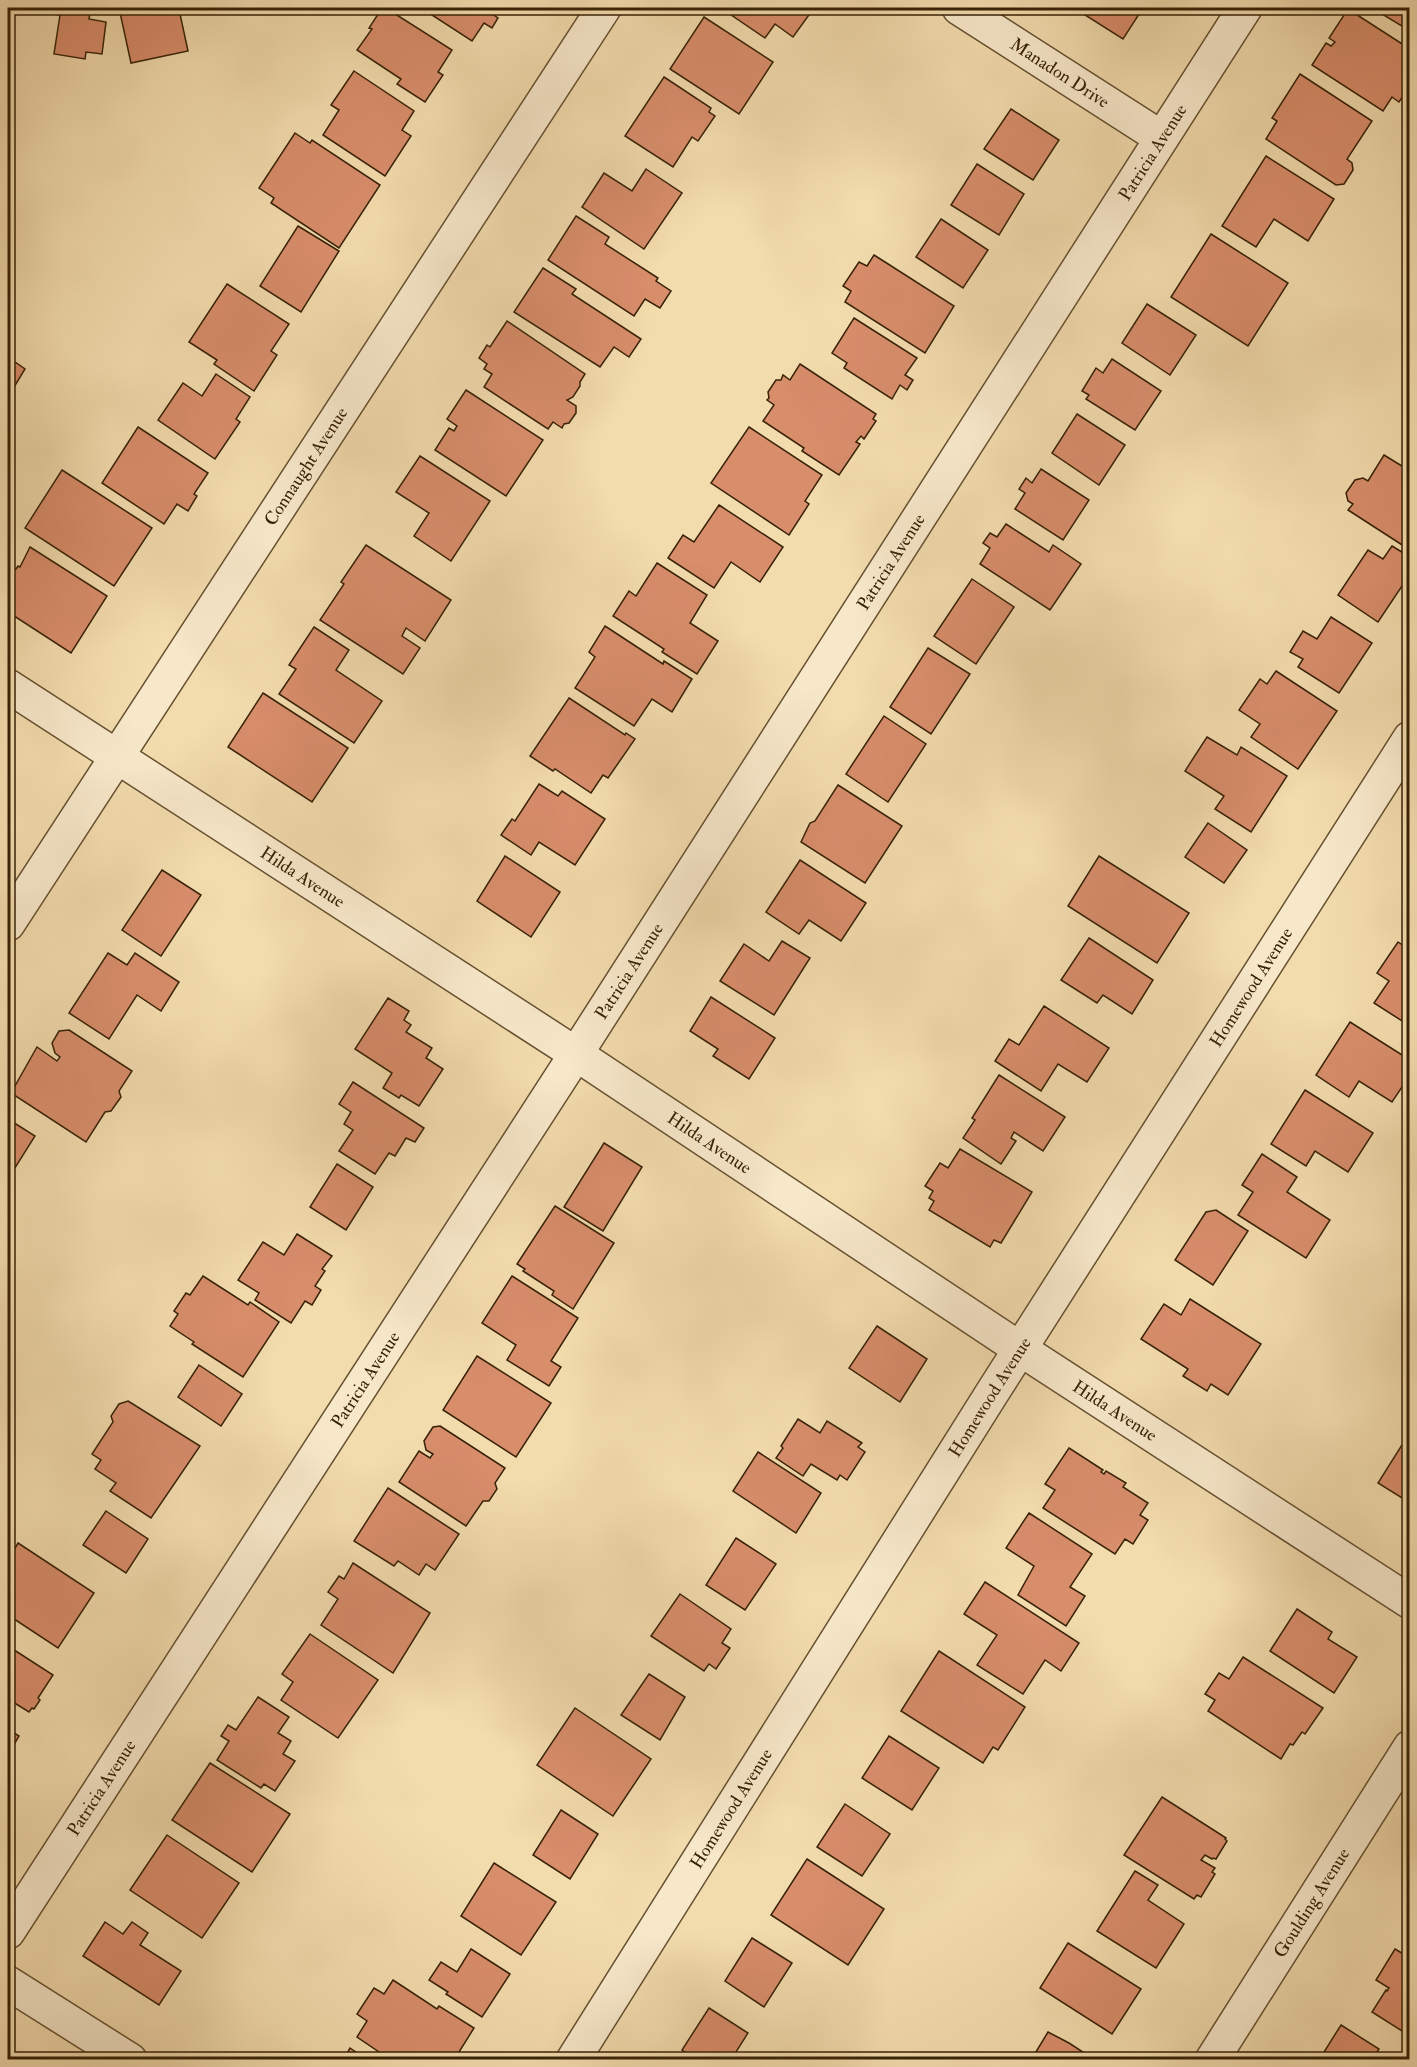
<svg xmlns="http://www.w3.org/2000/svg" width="1417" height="2067" font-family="'IM FELL Double Pica',serif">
<rect width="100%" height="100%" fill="#f2dbad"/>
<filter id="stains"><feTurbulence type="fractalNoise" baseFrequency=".00333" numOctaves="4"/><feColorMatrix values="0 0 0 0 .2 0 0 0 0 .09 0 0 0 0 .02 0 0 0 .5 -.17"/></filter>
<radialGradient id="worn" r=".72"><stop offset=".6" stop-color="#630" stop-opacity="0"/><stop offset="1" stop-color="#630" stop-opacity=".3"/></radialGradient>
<!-- building -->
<g fill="#d88d6b" stroke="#372206" stroke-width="1.5">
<path d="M 15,8 L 91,8 L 89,19 L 106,22 L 102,54 L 86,52 L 85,59 L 54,54 L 60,15 Z"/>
<path d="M 119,8 L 189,8 L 190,12 L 180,14 L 188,51 L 131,63 Z"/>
<path d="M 382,8 L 386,8 L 452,50 L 438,72 L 443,75 L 425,102 L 397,84 L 401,79 L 357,50 L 372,29 L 369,28 Z"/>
<path d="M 437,8 L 494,8 L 491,13 L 498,18 L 492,28 L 484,23 L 472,41 L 432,15 Z"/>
<path d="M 721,8 L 814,8 L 793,37 L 775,24 L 765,38 Z"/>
<path d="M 1074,8 L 1143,8 L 1123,39 Z"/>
<path d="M 1372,8 L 1410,8 L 1410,31 Z"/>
<path d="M 1348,9 L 1410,49 L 1410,86 L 1399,102 L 1392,97 L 1383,111 L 1312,65 L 1326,43 L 1331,46 L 1335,42 L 1329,38 Z"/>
<path d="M 704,17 L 773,62 L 739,114 L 670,69 Z"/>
<path d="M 354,71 L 414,111 L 402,130 L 411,136 L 385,176 L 323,135 L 339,110 L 331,105 Z"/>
<path d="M 1300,74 L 1372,121 L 1347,159 L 1352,163 L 1353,170 L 1344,184 L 1336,185 L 1266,139 L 1277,121 L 1272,118 Z"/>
<path d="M 664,77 L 711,108 L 709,112 L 715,116 L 698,141 L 692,137 L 673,167 L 625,136 Z"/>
<path d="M 1011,109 L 1059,140 L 1033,180 L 984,149 Z"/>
<path d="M 295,133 L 310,143 L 312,140 L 380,185 L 339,248 L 271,203 L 274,198 L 259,188 Z"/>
<path d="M 1266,156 L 1334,199 L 1308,241 L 1274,219 L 1256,247 L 1222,226 Z"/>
<path d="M 977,164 L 1024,194 L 999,235 L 951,205 Z"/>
<path d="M 646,169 L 682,193 L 644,249 L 582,207 L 604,173 L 632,191 Z"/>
<path d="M 576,216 L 609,237 L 605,244 L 658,278 L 656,281 L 671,291 L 660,308 L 645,299 L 634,316 L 548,260 Z"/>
<path d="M 941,219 L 988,250 L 963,288 L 916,257 Z"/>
<path d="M 298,226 L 339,251 L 301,312 L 260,286 Z"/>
<path d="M 1211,234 L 1288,283 L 1248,346 L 1171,297 Z"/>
<path d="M 874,255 L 954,306 L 925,353 L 845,302 L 851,291 L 843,286 L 859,262 L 867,266 Z"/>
<path d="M 543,268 L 576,289 L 572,294 L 641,339 L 629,357 L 614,347 L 600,367 L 514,312 Z"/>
<path d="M 227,284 L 289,324 L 271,351 L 277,355 L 254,391 L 214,364 L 217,360 L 189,342 Z"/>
<path d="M 1147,304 L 1196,335 L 1170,375 L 1122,343 Z"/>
<path d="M 854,318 L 917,358 L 905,375 L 913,380 L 907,390 L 900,385 L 892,399 L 844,368 L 847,363 L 832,353 Z"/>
<path d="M 507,321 L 585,374 L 580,382 L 580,386 L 573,397 L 567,400 L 576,406 L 576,413 L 569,423 L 564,424 L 562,428 L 553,422 L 548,429 L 484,387 L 492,374 L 484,369 L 487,364 L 479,358 L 487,345 L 490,347 Z"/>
<path d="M 8,357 L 25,369 L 8,397 Z"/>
<path d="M 1112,359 L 1161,391 L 1135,430 L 1086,399 L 1089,395 L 1082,391 L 1096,368 L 1103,373 Z"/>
<path d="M 800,364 L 876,414 L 873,419 L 876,421 L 864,439 L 861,436 L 856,442 L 860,444 L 839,475 L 802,451 L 804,448 L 763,421 L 774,405 L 767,400 L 769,398 L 768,392 L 776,380 L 781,380 L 783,375 L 790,380 Z"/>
<path d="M 216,374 L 250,397 L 236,419 L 240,422 L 215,459 L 158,420 L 183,383 L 202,396 Z"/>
<path d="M 466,390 L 543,440 L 506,496 L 435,450 L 449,428 L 454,431 L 457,426 L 447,419 Z"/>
<path d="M 1077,414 L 1125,445 L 1099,485 L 1052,453 Z"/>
<path d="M 138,427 L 208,473 L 194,494 L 197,496 L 188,511 L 177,504 L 164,524 L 102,483 Z"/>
<path d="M 749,427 L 822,475 L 805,501 L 809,504 L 789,535 L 711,483 Z"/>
<path d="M 1384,455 L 1410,471 L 1410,550 L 1348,510 L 1353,504 L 1348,501 L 1346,493 L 1355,480 L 1363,478 L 1368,481 Z"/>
<path d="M 420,456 L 490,501 L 451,561 L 414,536 L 429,513 L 396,492 Z"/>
<path d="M 1041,469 L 1089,500 L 1063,540 L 1015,509 L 1025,493 L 1019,489 L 1026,478 L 1032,483 Z"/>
<path d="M 62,470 L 152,528 L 114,586 L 25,528 Z"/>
<path d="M 719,505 L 783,547 L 760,582 L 731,562 L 714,588 L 668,558 L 683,535 L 694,542 Z"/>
<path d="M 1006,524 L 1049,552 L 1053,545 L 1081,564 L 1050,610 L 980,564 L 990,548 L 983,543 L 990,533 L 997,537 Z"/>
<path d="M 366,545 L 451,600 L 425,641 L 406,628 L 402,636 L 420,648 L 403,674 L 320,620 L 344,584 L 341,582 Z"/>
<path d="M 1392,546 L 1410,557 L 1410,578 L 1408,577 L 1378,622 L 1338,595 L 1368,550 L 1383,559 Z"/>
<path d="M 30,547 L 107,596 L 71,653 L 8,612 L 8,569 L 10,565 L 16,569 L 18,566 L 20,567 Z"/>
<path d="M 657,563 L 707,595 L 690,623 L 718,641 L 697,674 L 662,652 L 664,649 L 613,616 L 629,591 L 636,596 Z"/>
<path d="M 972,579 L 1014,607 L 976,664 L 934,636 Z"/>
<path d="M 1331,617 L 1372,643 L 1339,693 L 1298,667 L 1303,659 L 1290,652 L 1303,631 L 1317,639 Z"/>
<path d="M 605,626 L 663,664 L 664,661 L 692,679 L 672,712 L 652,699 L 634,726 L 575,688 L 595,657 L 589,652 Z"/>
<path d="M 314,627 L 349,650 L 336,670 L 382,701 L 354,743 L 279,694 L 296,669 L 289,665 Z"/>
<path d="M 928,648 L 970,674 L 931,734 L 890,707 Z"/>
<path d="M 1276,671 L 1337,711 L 1298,769 L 1251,737 L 1260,724 L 1239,710 L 1260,679 L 1267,684 Z"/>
<path d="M 263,693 L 348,748 L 312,802 L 228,747 Z"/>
<path d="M 569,698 L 625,735 L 626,733 L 635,739 L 608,778 L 603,775 L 591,793 L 555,769 L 553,771 L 530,756 Z"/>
<path d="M 884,716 L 926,744 L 888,802 L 846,774 Z"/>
<path d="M 1207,737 L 1237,755 L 1241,747 L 1287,776 L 1251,832 L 1215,809 L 1224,796 L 1185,771 Z"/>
<path d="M 539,784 L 558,796 L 562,791 L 605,819 L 575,865 L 539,842 L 531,855 L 501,835 L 512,819 L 515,821 Z"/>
<path d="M 838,785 L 902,826 L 865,883 L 801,842 L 810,823 L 815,821 Z"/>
<path d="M 1208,823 L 1247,850 L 1224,883 L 1185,857 Z"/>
<path d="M 505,856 L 560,892 L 531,937 L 477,901 Z"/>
<path d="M 1099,856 L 1189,913 L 1157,963 L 1068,906 Z"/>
<path d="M 800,860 L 866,903 L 841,941 L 809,920 L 799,934 L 766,912 Z"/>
<path d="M 162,870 L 201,895 L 161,956 L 122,930 Z"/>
<path d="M 1089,938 L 1153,980 L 1132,1014 L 1103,995 L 1097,1003 L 1061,980 Z"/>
<path d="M 782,941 L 810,958 L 774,1015 L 720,981 L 744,944 L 769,961 Z"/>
<path d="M 1398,942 L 1410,950 L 1410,1026 L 1374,1003 L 1389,981 L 1377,973 Z"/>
<path d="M 108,953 L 127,965 L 135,953 L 179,982 L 161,1011 L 137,995 L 109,1039 L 69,1013 Z"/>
<path d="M 711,997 L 775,1038 L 749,1079 L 713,1056 L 718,1049 L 690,1031 Z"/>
<path d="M 388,998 L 409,1011 L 404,1020 L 411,1025 L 406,1032 L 432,1048 L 426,1058 L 443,1069 L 419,1106 L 401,1095 L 399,1098 L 383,1088 L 392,1073 L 355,1049 Z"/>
<path d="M 1044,1006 L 1109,1048 L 1087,1082 L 1058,1064 L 1041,1091 L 995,1061 L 1009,1039 L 1019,1045 Z"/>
<path d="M 1350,1022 L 1410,1060 L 1410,1075 L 1392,1102 L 1359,1081 L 1349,1097 L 1316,1075 Z"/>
<path d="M 69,1030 L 132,1071 L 119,1091 L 121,1097 L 111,1111 L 105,1112 L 86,1142 L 11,1093 L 37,1047 L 57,1061 L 60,1057 L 55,1053 L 52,1043 L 59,1031 Z"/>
<path d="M 999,1075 L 1065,1117 L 1043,1151 L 1014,1132 L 1011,1138 L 1016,1141 L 1001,1164 L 963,1138 L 975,1120 L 972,1118 Z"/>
<path d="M 353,1082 L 424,1128 L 415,1142 L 406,1138 L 395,1156 L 389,1153 L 375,1174 L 339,1151 L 353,1130 L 344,1124 L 351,1112 L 339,1104 Z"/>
<path d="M 1305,1090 L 1373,1133 L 1348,1172 L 1315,1151 L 1306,1166 L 1271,1144 Z"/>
<path d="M 8,1119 L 35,1136 L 8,1179 Z"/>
<path d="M 604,1143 L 642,1167 L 603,1231 L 564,1207 Z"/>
<path d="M 960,1149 L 1032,1192 L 1001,1243 L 994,1240 L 990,1247 L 929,1210 L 934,1201 L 929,1198 L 933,1191 L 925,1186 L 940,1163 L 948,1168 Z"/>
<path d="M 1262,1154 L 1297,1177 L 1287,1192 L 1330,1220 L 1306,1258 L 1238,1215 L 1253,1192 L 1242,1185 Z"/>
<path d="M 337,1164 L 373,1187 L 346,1230 L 310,1207 Z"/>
<path d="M 555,1206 L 614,1243 L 573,1309 L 552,1295 L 554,1291 L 523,1271 L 525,1269 L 517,1264 Z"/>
<path d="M 1216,1210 L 1248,1231 L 1213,1285 L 1175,1260 L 1206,1212 Z"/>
<path d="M 297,1234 L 332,1256 L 322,1269 L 325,1271 L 315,1286 L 321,1290 L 312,1305 L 305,1301 L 291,1323 L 255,1300 L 259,1293 L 238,1280 L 263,1242 L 284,1255 Z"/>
<path d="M 203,1276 L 248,1305 L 250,1302 L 279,1322 L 243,1377 L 192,1344 L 194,1342 L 170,1326 L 178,1314 L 174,1311 L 186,1293 L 190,1295 Z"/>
<path d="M 512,1276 L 578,1318 L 551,1361 L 561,1367 L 549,1386 L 507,1360 L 516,1345 L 482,1323 Z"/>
<path d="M 1190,1299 L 1261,1344 L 1228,1395 L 1211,1384 L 1207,1391 L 1183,1376 L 1188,1369 L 1141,1339 L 1164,1304 L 1181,1315 Z"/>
<path d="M 877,1326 L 927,1359 L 900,1402 L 849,1368 Z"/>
<path d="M 477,1356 L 551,1403 L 516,1457 L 443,1410 Z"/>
<path d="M 199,1365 L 242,1394 L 221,1426 L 178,1397 Z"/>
<path d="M 128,1401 L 200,1446 L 151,1518 L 110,1491 L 116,1483 L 95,1469 L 101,1460 L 92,1454 L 113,1422 L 111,1416 L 119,1404 Z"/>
<path d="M 798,1419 L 820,1433 L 827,1421 L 862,1443 L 858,1447 L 865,1452 L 847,1480 L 840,1475 L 837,1480 L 811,1464 L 803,1476 L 776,1458 L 783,1448 L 781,1446 Z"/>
<path d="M 440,1426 L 505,1468 L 495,1483 L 497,1489 L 489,1501 L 483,1501 L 466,1526 L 399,1482 L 419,1451 L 430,1458 L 433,1454 L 426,1450 L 424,1441 L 433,1427 Z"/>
<path d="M 1405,1440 L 1410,1444 L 1410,1503 L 1378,1483 Z"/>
<path d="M 1069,1448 L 1103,1470 L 1101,1472 L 1104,1474 L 1106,1471 L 1126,1483 L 1123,1487 L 1148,1503 L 1140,1515 L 1148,1520 L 1133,1544 L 1125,1539 L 1115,1554 L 1043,1508 L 1055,1490 L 1045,1484 Z"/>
<path d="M 758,1452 L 821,1493 L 796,1533 L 733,1491 Z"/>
<path d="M 388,1488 L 459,1534 L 435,1570 L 426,1564 L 419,1575 L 398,1561 L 394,1566 L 354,1541 Z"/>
<path d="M 106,1511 L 148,1539 L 126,1573 L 83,1545 Z"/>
<path d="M 1029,1513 L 1092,1554 L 1070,1587 L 1085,1596 L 1066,1626 L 1018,1595 L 1034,1566 L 1006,1548 Z"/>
<path d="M 736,1538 L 776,1564 L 745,1610 L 706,1585 Z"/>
<path d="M 18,1543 L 94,1593 L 58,1648 L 8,1615 L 8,1560 Z"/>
<path d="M 353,1563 L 430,1613 L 393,1673 L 321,1625 L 338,1599 L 328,1592 L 339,1576 L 344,1579 Z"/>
<path d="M 985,1582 L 1079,1643 L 1061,1671 L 1045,1660 L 1023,1694 L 977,1665 L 997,1635 L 964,1614 Z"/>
<path d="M 680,1594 L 731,1629 L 722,1643 L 730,1648 L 716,1669 L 709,1664 L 704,1671 L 651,1636 Z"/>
<path d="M 1297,1609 L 1332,1632 L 1328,1639 L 1357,1657 L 1334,1693 L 1270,1651 Z"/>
<path d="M 310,1634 L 378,1680 L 338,1738 L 281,1700 L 293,1682 L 282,1674 Z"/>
<path d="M 8,1646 L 53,1675 L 38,1698 L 40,1700 L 34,1709 L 32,1708 L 29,1712 L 8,1699 Z"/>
<path d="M 939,1651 L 1025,1707 L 998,1750 L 993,1747 L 983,1763 L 901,1711 Z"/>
<path d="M 1243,1657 L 1323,1708 L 1305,1734 L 1302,1732 L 1293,1745 L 1290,1744 L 1281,1759 L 1208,1711 L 1215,1700 L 1205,1694 L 1219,1673 L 1229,1679 Z"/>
<path d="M 649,1674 L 685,1697 L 660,1740 L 621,1715 Z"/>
<path d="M 258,1697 L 289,1717 L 278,1733 L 291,1741 L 283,1754 L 295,1761 L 275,1791 L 264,1784 L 261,1788 L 217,1760 L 229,1741 L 221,1736 L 228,1725 L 236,1730 Z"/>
<path d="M 575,1708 L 651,1759 L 613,1816 L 537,1765 Z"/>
<path d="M 8,1729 L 19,1736 L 8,1755 Z"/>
<path d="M 889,1736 L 939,1768 L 912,1810 L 862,1778 Z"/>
<path d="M 210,1763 L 290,1814 L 252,1872 L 172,1820 Z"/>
<path d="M 1162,1797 L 1226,1838 L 1225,1839 L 1227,1841 L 1216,1859 L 1213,1858 L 1212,1859 L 1205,1855 L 1201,1860 L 1215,1868 L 1212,1872 L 1215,1874 L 1201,1897 L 1197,1895 L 1194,1899 L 1124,1855 Z"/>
<path d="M 845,1804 L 890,1834 L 862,1876 L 817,1847 Z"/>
<path d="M 561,1810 L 598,1834 L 570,1879 L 533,1855 Z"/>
<path d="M 167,1835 L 239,1883 L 202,1938 L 130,1890 Z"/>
<path d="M 807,1859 L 884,1909 L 848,1965 L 771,1915 Z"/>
<path d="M 494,1863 L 556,1902 L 521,1955 L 461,1916 Z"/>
<path d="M 1135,1871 L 1158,1885 L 1148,1900 L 1184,1924 L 1156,1968 L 1097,1931 Z"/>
<path d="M 105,1922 L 123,1934 L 132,1922 L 148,1933 L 140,1945 L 181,1971 L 159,2005 L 83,1956 Z"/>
<path d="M 752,1938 L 792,1963 L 764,2007 L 725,1981 Z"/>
<path d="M 1068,1943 L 1141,1989 L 1112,2034 L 1040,1988 Z"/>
<path d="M 471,1949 L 510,1974 L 482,2017 L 446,1994 L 448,1992 L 429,1980 L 441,1962 L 457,1972 Z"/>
<path d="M 1395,1949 L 1410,1958 L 1410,2036 L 1372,2012 L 1386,1990 L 1387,1991 L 1389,1988 L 1376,1980 Z"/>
<path d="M 393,1980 L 437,2009 L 439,2006 L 474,2028 L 454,2060 L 443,2054 L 439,2060 L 415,2058 L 414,2060 L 391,2060 L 357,2037 L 367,2021 L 357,2014 L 374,1988 L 384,1994 Z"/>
<path d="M 709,2008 L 748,2033 L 734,2055 L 741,2060 L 697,2060 L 682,2050 Z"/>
<path d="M 1341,2025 L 1379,2049 L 1372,2060 L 1319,2060 Z"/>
<path d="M 1048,2032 L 1069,2043 L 1092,2058 L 1091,2060 L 1031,2060 Z"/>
<path d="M 350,2048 L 368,2060 L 343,2060 Z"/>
</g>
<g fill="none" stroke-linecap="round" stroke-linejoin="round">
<!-- minor casing -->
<g stroke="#665030" stroke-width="36">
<g id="minor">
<path id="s1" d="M 959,8 L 1160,137"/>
<path id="s2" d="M 8,686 L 576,1054 L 1020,1349 L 1410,1602"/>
<path id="s3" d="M 8,924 L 604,8"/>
<path id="s4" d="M 8,1932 L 576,1054 L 1245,8"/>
<path d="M 8,1983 L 130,2060"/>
<path id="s5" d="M 573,2060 L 992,1393 L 1410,738"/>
<path id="s6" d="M 1212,2060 L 1410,1747"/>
</g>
</g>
<!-- minor -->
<use href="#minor" stroke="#f7e8ca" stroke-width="33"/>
</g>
<g text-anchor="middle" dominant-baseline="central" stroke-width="4.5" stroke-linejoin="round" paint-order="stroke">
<!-- street labels -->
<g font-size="18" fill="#372206" stroke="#f7e8ca">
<text stroke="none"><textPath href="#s1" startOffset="120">Manadon Drive</textPath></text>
<text stroke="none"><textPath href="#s4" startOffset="2116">Patricia Avenue</textPath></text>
<text stroke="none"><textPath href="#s3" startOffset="546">Connaught Avenue</textPath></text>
<text stroke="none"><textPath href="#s4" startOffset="1630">Patricia Avenue</textPath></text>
<text stroke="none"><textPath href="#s2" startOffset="351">Hilda Avenue</textPath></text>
<text stroke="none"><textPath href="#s4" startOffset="1144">Patricia Avenue</textPath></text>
<text stroke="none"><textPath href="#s5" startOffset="1269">Homewood Avenue</textPath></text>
<text stroke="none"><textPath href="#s2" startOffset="837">Hilda Avenue</textPath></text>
<text stroke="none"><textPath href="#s4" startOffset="658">Patricia Avenue</textPath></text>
<text stroke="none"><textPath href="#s5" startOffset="783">Homewood Avenue</textPath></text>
<text stroke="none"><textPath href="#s2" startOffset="1323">Hilda Avenue</textPath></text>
<text stroke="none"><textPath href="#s4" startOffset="172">Patricia Avenue</textPath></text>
<text stroke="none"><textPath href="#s5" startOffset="297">Homewood Avenue</textPath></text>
<text stroke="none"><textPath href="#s6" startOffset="186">Goulding Avenue</textPath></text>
</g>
</g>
<!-- margin -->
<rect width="1417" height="2067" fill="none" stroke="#f2dbad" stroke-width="30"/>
<rect x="9" y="9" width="1399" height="2049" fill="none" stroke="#372206" stroke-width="3"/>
<rect x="15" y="15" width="1387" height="2037" fill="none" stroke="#372206" stroke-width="1.5"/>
<rect width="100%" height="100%" filter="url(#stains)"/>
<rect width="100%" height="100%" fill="url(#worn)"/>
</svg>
